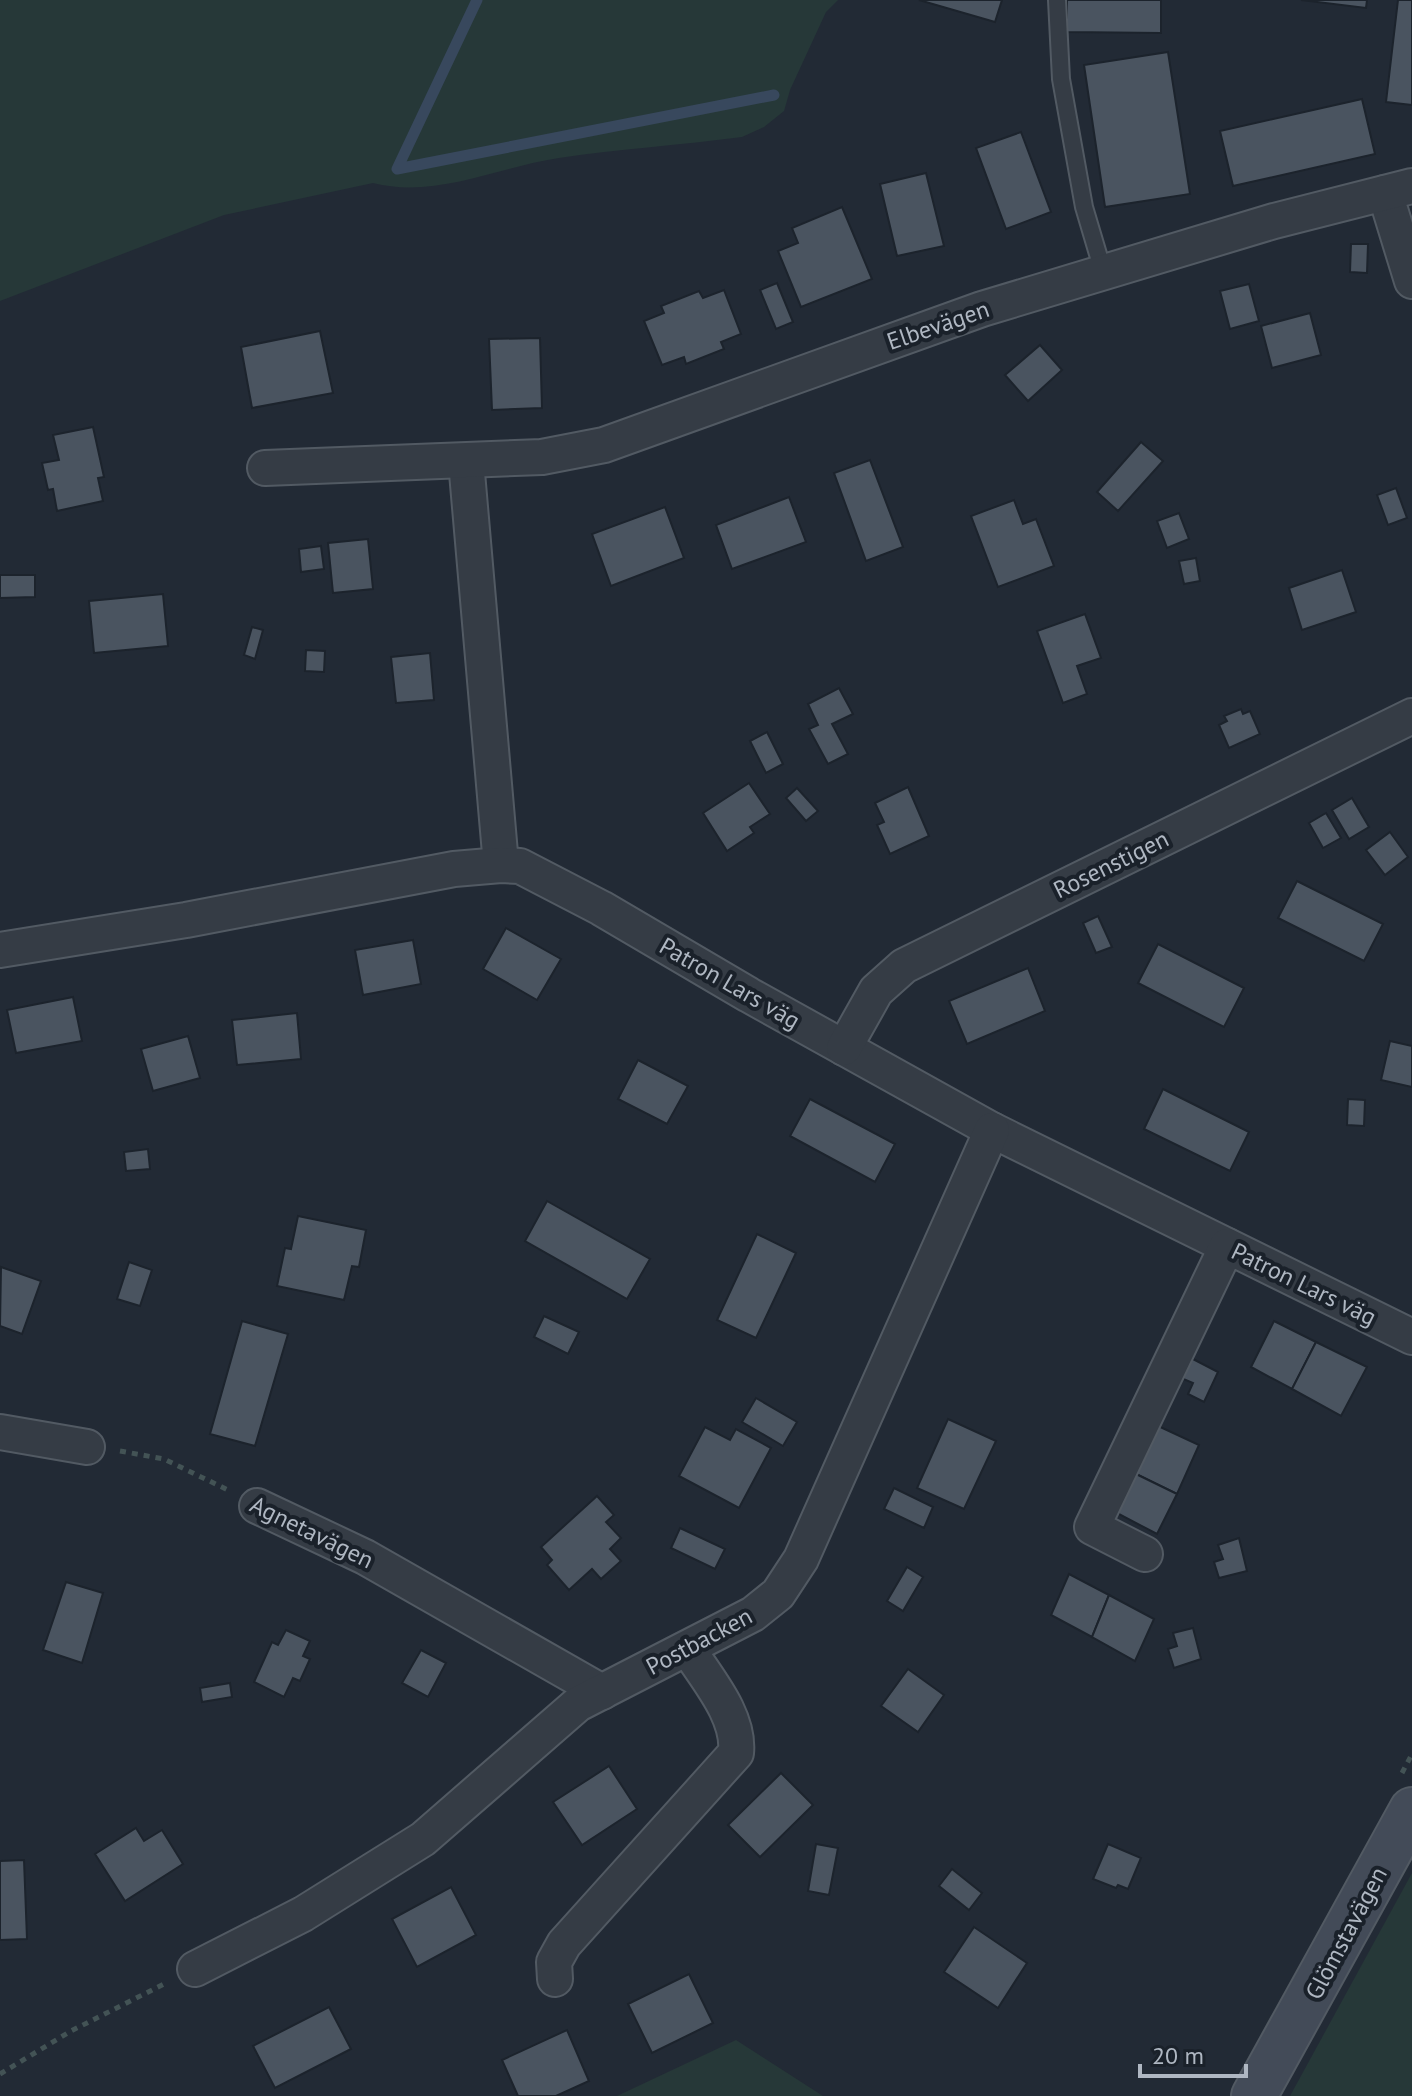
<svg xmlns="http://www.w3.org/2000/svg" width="1412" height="2096" font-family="'PT Sans',sans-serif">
<rect width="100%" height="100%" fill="#222a35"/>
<!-- green -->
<g fill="#263838">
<path d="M 0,0 L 838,0 L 826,12 L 790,90 L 784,111 L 764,127 L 742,137 C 681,145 619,149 559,158 C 498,167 435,199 373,183 L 224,215 L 0,301 Z"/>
<path d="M 1412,1873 L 1412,2096 L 1290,2096 Z"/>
<path d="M 736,2040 L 823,2096 L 617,2096 Z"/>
</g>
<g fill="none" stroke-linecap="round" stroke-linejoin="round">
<!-- stream -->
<path stroke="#38485d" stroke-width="11" d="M 477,0 L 397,169 L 774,95"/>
</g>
<!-- building -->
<g fill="#4a5460" stroke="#1c232c" stroke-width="2">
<path d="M 919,0 L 1002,0 L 995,22 Z"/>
<path d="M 1067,0 L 1161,0 L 1161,33 L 1067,32 Z"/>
<path d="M 1301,0 L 1367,0 L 1366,8 Z"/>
<path d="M 1398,0 L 1412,0 L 1412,105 L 1386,102 Z"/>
<path d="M 1168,52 L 1190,194 L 1105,207 L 1084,65 Z"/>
<path d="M 1362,99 L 1375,154 L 1233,186 L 1220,131 Z"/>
<path d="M 1021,132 L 1051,212 L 1006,229 L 976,148 Z"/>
<path d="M 926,173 L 944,246 L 897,256 L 880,184 Z"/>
<path d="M 842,207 L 872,279 L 801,307 L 778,251 L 798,243 L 792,228 Z"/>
<path d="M 1351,244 L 1368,244 L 1367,273 L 1350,272 Z"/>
<path d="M 777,283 L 793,322 L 776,329 L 760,290 Z"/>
<path d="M 1249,284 L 1259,321 L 1230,329 L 1220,291 Z"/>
<path d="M 724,290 L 741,334 L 721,342 L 724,349 L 686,364 L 684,357 L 662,365 L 644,321 L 664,313 L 661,306 L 699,291 L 703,298 Z"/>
<path d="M 1310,313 L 1321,355 L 1272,368 L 1261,326 Z"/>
<path d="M 320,331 L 333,393 L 252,408 L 241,347 Z"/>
<path d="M 540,338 L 542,408 L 492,410 L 489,339 Z"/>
<path d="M 1040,345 L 1062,370 L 1028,401 L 1005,375 Z"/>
<path d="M 93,427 L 104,477 L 98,478 L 103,501 L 57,511 L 53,489 L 48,490 L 42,463 L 59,460 L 53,435 Z"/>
<path d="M 1141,442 L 1163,461 L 1118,511 L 1097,492 Z"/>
<path d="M 870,460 L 903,547 L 866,561 L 834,473 Z"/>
<path d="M 1396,488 L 1407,518 L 1388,525 L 1377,495 Z"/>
<path d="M 789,497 L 806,542 L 732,569 L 716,525 Z"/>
<path d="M 1014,500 L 1023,524 L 1036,519 L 1054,566 L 998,587 L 971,516 Z"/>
<path d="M 665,507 L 684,558 L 611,586 L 592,534 Z"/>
<path d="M 1179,513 L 1189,539 L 1167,548 L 1157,521 Z"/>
<path d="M 368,539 L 373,589 L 333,593 L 328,543 Z"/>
<path d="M 321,546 L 324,569 L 301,572 L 299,549 Z"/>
<path d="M 1196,558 L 1200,581 L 1184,584 L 1179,561 Z"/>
<path d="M 1342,570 L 1356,612 L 1302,630 L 1289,588 Z"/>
<path d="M 0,575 L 35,575 L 35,597 L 0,598 Z"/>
<path d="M 163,594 L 168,646 L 94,653 L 89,601 Z"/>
<path d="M 1085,614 L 1101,658 L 1077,666 L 1087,694 L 1063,703 L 1037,631 Z"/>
<path d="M 252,627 L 263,630 L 255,659 L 244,655 Z"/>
<path d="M 306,650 L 325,651 L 324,672 L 305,671 Z"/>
<path d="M 430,653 L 434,700 L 396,703 L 391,657 Z"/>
<path d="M 839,688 L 853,714 L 832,724 L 848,754 L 828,764 L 809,729 L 818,725 L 808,704 Z"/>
<path d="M 1241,709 L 1243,714 L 1250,711 L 1260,734 L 1229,748 L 1219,725 L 1227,721 L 1224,716 Z"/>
<path d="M 767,732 L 783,764 L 766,773 L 750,741 Z"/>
<path d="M 749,783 L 770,814 L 750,827 L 754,833 L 727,851 L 703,813 Z"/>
<path d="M 908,787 L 929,836 L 890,854 L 877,825 L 884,822 L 875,803 Z"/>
<path d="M 797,788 L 818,811 L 806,821 L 786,798 Z"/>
<path d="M 1352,798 L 1369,827 L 1349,839 L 1332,810 Z"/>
<path d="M 1326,813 L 1341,838 L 1323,848 L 1309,823 Z"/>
<path d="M 1390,832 L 1408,857 L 1385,875 L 1366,850 Z"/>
<path d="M 1297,881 L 1383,924 L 1364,961 L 1278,918 Z"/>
<path d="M 1098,916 L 1112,947 L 1096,953 L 1083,923 Z"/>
<path d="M 506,928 L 561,959 L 537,1000 L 483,969 Z"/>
<path d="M 413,940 L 421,984 L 363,995 L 355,950 Z"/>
<path d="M 1158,944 L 1244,988 L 1224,1027 L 1138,983 Z"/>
<path d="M 1028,968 L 1045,1011 L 967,1044 L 949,1001 Z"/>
<path d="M 73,997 L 82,1041 L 16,1053 L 7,1010 Z"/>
<path d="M 297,1013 L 301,1059 L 237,1065 L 232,1020 Z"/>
<path d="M 188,1036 L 200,1078 L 153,1091 L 141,1049 Z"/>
<path d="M 1390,1041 L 1412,1046 L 1412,1087 L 1381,1080 Z"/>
<path d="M 638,1060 L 688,1086 L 667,1124 L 618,1099 Z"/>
<path d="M 1163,1089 L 1249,1132 L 1230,1171 L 1144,1129 Z"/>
<path d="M 810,1099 L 895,1144 L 875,1182 L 790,1136 Z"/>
<path d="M 1348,1099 L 1365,1100 L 1364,1126 L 1347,1125 Z"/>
<path d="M 148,1149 L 150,1169 L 126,1171 L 124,1152 Z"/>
<path d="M 547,1201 L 650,1259 L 627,1299 L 525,1241 Z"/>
<path d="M 298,1216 L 366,1230 L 359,1267 L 352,1266 L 344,1300 L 277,1286 L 285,1248 L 291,1249 Z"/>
<path d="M 757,1234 L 796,1253 L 756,1338 L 717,1320 Z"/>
<path d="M 129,1262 L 152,1270 L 140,1306 L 117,1299 Z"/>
<path d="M 1,1267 L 41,1281 L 22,1334 L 0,1326 Z"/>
<path d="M 544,1316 L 579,1332 L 568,1354 L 534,1337 Z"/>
<path d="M 242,1321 L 288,1334 L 255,1446 L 210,1434 Z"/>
<path d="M 1274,1321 L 1316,1342 L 1292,1389 L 1251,1367 Z"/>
<path d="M 1316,1342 L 1367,1367 L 1341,1416 L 1292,1389 Z"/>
<path d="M 1191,1358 L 1218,1372 L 1204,1402 L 1188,1394 L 1193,1383 L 1181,1378 Z"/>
<path d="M 756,1398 L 797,1422 L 783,1446 L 742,1422 Z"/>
<path d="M 948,1419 L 996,1441 L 964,1509 L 917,1488 Z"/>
<path d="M 1156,1425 L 1199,1445 L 1177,1494 L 1134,1473 Z"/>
<path d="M 705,1427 L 730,1440 L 736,1429 L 771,1448 L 739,1508 L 679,1476 Z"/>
<path d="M 1134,1473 L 1177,1494 L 1157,1534 L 1115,1512 Z"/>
<path d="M 894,1488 L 933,1507 L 924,1528 L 884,1509 Z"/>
<path d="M 597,1496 L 614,1515 L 606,1522 L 621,1538 L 610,1549 L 621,1561 L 601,1579 L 592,1569 L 569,1590 L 547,1565 L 552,1560 L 541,1547 Z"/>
<path d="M 680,1528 L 725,1549 L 715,1569 L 671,1548 Z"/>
<path d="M 1239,1538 L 1247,1571 L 1219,1578 L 1214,1562 L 1223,1559 L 1218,1545 Z"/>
<path d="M 907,1567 L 923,1577 L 903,1611 L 887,1601 Z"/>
<path d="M 1069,1574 L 1109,1595 L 1092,1637 L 1051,1615 Z"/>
<path d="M 66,1582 L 103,1593 L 82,1663 L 43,1650 Z"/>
<path d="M 1109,1595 L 1154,1619 L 1135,1661 L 1092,1637 Z"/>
<path d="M 1193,1628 L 1201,1659 L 1174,1668 L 1168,1649 L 1177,1646 L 1173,1633 Z"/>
<path d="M 286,1630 L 310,1641 L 303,1656 L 310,1659 L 300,1681 L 293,1678 L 284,1697 L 254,1682 L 272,1642 L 278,1645 Z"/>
<path d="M 421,1650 L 446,1663 L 428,1697 L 402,1683 Z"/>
<path d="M 908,1669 L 944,1695 L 918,1732 L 881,1706 Z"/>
<path d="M 230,1683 L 232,1697 L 202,1702 L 200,1688 Z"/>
<path d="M 609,1766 L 637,1809 L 582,1845 L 553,1802 Z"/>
<path d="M 781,1773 L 813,1805 L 760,1857 L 728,1825 Z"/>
<path d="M 136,1828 L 144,1841 L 162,1830 L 183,1864 L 125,1901 L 95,1854 Z"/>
<path d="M 816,1844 L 838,1848 L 829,1895 L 808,1891 Z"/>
<path d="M 1108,1844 L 1141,1858 L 1128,1889 L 1118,1885 L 1116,1888 L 1093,1879 Z"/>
<path d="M 24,1860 L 27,1939 L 0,1940 L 0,1861 Z"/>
<path d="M 952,1869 L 982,1893 L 969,1910 L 939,1886 Z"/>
<path d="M 451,1887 L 476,1935 L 417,1967 L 392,1919 Z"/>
<path d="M 974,1927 L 1027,1963 L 998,2008 L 944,1972 Z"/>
<path d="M 689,1974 L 713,2023 L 652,2053 L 628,2004 Z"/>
<path d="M 329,2007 L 351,2049 L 275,2088 L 253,2046 Z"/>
<path d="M 567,2030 L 589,2081 L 556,2096 L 518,2096 L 502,2060 Z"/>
</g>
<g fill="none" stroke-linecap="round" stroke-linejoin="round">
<!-- service casing -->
<g stroke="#525a63" stroke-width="20">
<path id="service" d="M 1057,0 L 1061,79 L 1084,207 L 1103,271"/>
</g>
<!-- minor casing -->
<g stroke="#525a63" stroke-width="38">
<g id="minor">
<path d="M 1385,193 L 1412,281"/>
<path d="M 466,461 L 501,865"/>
<path d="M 265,468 L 542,457 L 604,445 L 982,309 L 1274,221 L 1412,186"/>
<path d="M 0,950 L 186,920 L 454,869 L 501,865 L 520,866 L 601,908 L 749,995 L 992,1130 L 1412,1337"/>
<path d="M 844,1048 L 876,991 L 904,966 L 1412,716"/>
<path d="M 0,1432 L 87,1447"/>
<path d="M 257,1506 L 365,1557 L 602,1692"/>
<path d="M 1145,1554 L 1092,1527 L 1227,1246"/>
<path d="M 195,1969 L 303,1914 L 423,1839 L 578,1704 L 753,1614 L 778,1594 L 801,1559 L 992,1130"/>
<path d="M 555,1979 L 554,1962 L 564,1944 L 736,1753 C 740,1716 707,1679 688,1649"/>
</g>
</g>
<!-- secondary casing -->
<g stroke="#525a63" stroke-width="48">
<path id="secondary" d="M 1254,2096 L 1412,1810"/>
</g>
<!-- path -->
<g stroke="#435355" stroke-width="5" stroke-dasharray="6 6" stroke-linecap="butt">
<path d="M 120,1451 L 164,1459 L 230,1491"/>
<path d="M 1402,1773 L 1412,1754"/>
<path d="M 0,2074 L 71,2031 L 164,1984"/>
</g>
<!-- service -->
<use href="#service" stroke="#353c45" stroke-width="16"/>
<!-- minor -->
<use href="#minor" stroke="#353c45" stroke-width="34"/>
<!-- secondary -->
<use href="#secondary" stroke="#434b58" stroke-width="44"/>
</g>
<g text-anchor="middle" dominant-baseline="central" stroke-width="8" stroke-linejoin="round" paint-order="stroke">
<!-- street labels -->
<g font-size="24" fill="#afb7c2" stroke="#1a212a">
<text transform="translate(938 325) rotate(-19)">Elbevägen</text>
<text transform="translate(1111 864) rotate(-26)">Rosenstigen</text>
<text transform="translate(730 983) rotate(30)">Patron Lars väg</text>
<text transform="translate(1304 1284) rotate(26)">Patron Lars väg</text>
<text transform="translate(312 1532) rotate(26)">Agnetavägen</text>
<text transform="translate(699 1641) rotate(-28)">Postbacken</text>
<text transform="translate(1346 1933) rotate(-62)">Glömstavägen</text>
</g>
</g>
<!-- scale -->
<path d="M1140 2064v12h106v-12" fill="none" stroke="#afb7c2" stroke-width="4"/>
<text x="1152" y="2064" font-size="24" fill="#afb7c2" stroke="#1a212a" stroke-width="6" paint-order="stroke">20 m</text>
</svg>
